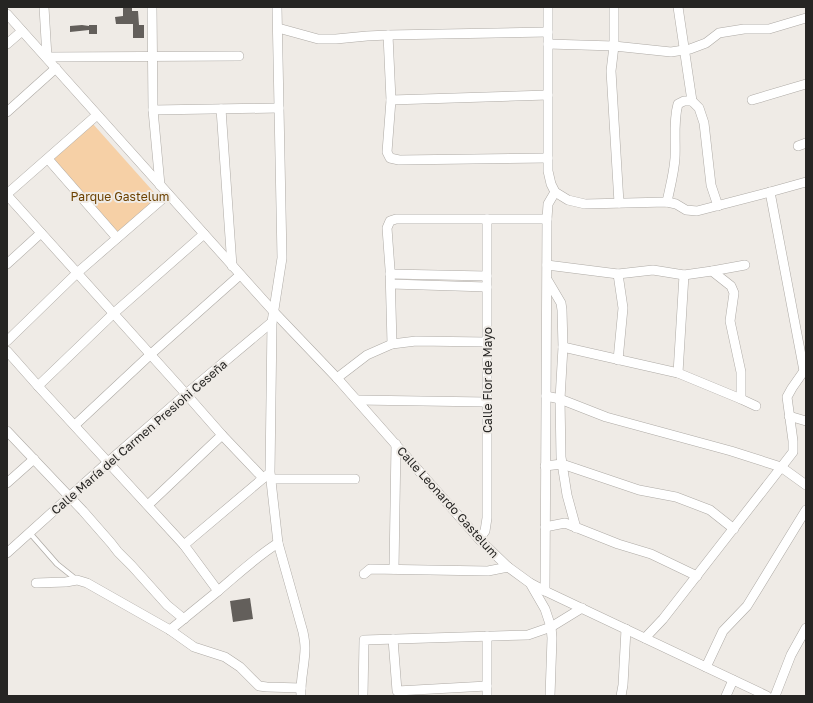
<svg xmlns="http://www.w3.org/2000/svg" width="813" height="703" font-family="'Golos Text',sans-serif">
<rect width="100%" height="100%" fill="#efebe6"/>
<!-- green -->
<path fill="#f6d0a6" d="M 93,124 L 159,198 L 117,234 L 51,159 Z"/>
<!-- building -->
<g fill="#635f5b">
<path d="M 123,8 L 132,8 L 132,11 L 138,11 L 139,25 L 144,25 L 144,38 L 133,38 L 133,24 L 116,24 L 115,17 L 123,16 Z"/>
<path d="M 82,25 L 89,26 L 89,25 L 97,25 L 97,34 L 89,34 L 89,30 L 70,32 L 70,26 Z"/>
<path d="M 250,598 L 253,619 L 233,622 L 230,601 Z"/>
</g>
<g fill="none" stroke-linecap="round" stroke-linejoin="round">
<!-- lane casing -->
<g stroke="#aeaaa5" stroke-width="6">
<path id="lane" d="M 29,532 L 57,564 L 77,580"/>
</g>
<!-- street casing -->
<g stroke="#aeaaa5" stroke-width="10">
<g id="street">
<path d="M 44,7 L 47,57 L 48,59"/>
<path d="M 152,7 L 153,110 L 160,185"/>
<path d="M 277,7 L 282,258 L 272,322 L 270,472 L 278,543 L 303,632 C 304,637 305,643 305,648 C 305,664 300,680 301,696"/>
<path d="M 548,7 L 548,171 L 551,184 L 555,192 L 568,200 L 585,204 L 667,202 L 676,204 L 686,210 L 697,211 L 770,192 L 806,182"/>
<path d="M 614,7 L 614,46 L 611,71 L 619,203"/>
<path d="M 678,7 L 692,101 L 699,108 L 704,123 L 711,185 L 718,206"/>
<path d="M 7,14 L 274,312 L 337,378 L 479,539 L 508,567 L 530,583 L 545,591 L 767,696"/>
<path d="M 278,28 L 318,39 L 336,39 L 367,36 L 388,35 L 548,32"/>
<path d="M 388,35 L 391,100 L 387,152 L 390,158 L 399,160 L 548,158"/>
<path d="M 7,44 L 22,31"/>
<path d="M 548,44 L 614,46 L 671,52 L 690,49 L 706,43 L 719,33 L 744,29 L 769,29 L 806,18"/>
<path d="M 47,57 L 239,56"/>
<path d="M 391,100 L 548,95"/>
<path d="M 752,100 L 806,84"/>
<path d="M 221,109 L 232,266"/>
<path d="M 153,110 L 279,108"/>
<path d="M 7,112 L 56,68"/>
<path d="M 798,146 L 806,143"/>
<path d="M 48,159 L 117,238"/>
<path d="M 770,192 L 804,371"/>
<path d="M 7,194 L 97,115"/>
<path d="M 7,195 L 186,394 L 222,435 L 263,478"/>
<path d="M 667,202 C 670,187 674,173 675,158 C 676,140 673,121 678,104 L 684,101 L 692,101"/>
<path d="M 7,264 L 41,233"/>
<path d="M 547,265 L 618,274 L 653,270 L 684,275 L 712,271 L 745,265"/>
<path d="M 712,271 L 731,286 L 734,293 L 730,321 L 741,372 L 741,399"/>
<path d="M 390,274 L 487,276"/>
<path d="M 548,281 L 561,303 L 562,310 L 563,347 L 560,399 L 561,457 L 567,495 L 576,528"/>
<path d="M 391,284 L 487,287"/>
<path d="M 7,341 L 77,273 L 168,194"/>
<path d="M 392,344 L 390,269 L 387,228 L 390,221 L 396,219 L 547,219"/>
<path d="M 563,347 L 678,373 L 741,399 L 756,406"/>
<path d="M 7,351 L 38,386 L 184,545 L 218,591 C 237,575 256,557 278,543"/>
<path d="M 618,360 L 623,308 L 618,274"/>
<path d="M 678,373 L 684,275"/>
<path d="M 337,378 L 367,355 L 392,344 L 416,341 L 487,342"/>
<path d="M 38,386 L 114,313 L 204,234"/>
<path d="M 546,396 L 560,399 L 606,417 L 731,451 L 781,467 L 806,485"/>
<path d="M 357,400 L 487,402"/>
<path d="M 789,416 L 806,421"/>
<path d="M 75,425 L 151,354 L 240,275"/>
<path d="M 7,431 L 83,511 L 111,543 L 118,552 L 132,566 L 167,605 L 184,619"/>
<path d="M 545,466 L 562,464 L 639,490 L 676,497 L 710,510 L 734,529"/>
<path d="M 271,479 L 355,479"/>
<path d="M 7,483 L 34,459"/>
<path d="M 148,505 L 222,435"/>
<path d="M 545,527 L 565,523 L 618,544 L 651,554 L 697,576"/>
<path d="M 479,539 L 485,531 L 487,518 L 487,219"/>
<path d="M 184,545 L 267,475"/>
<path d="M 7,553 L 108,462 L 186,394 L 272,322"/>
<path d="M 394,569 L 396,444"/>
<path d="M 364,574 L 370,569 L 488,571 L 508,567"/>
<path d="M 36,583 L 66,582 L 77,580 L 87,583 L 170,630 L 194,647 L 225,657 L 240,667 L 259,686 L 267,687 L 301,688"/>
<path d="M 530,583 L 545,609 L 551,627 L 552,638 L 550,696"/>
<path d="M 545,591 L 547,219 L 548,204 L 555,192"/>
<path d="M 170,630 L 218,591"/>
<path d="M 487,636 L 487,696"/>
<path d="M 645,638 L 663,619 L 793,452 L 793,441 L 787,397 L 792,388 L 806,368"/>
<path d="M 393,639 L 397,691 L 487,686"/>
<path d="M 706,667 L 723,631 L 747,606 L 806,510"/>
<path d="M 363,696 L 364,640 L 528,635 L 551,627 L 582,608"/>
<path d="M 621,696 L 623,685 L 626,629"/>
<path d="M 726,696 L 733,680"/>
<path d="M 775,696 L 791,655 L 806,628"/>
</g>
</g>
<!-- lane -->
<use href="#lane" stroke="#fff" stroke-width="4.5"/>
<!-- street -->
<use href="#street" stroke="#fff" stroke-width="9"/>
</g>
<g text-anchor="middle" dominant-baseline="central" stroke-width="4" stroke-linejoin="round" paint-order="stroke">
<!-- park labels -->
<g font-size="12" fill="#6b4100" stroke="#efebe6">
<text x="120" y="196">Parque Gastelum</text>
</g>
<!-- street labels -->
<g font-size="12" fill="#262523" stroke="#efebe6">
<text transform="translate(487 380) rotate(-90)">Calle Flor de Mayo</text>
<text transform="translate(139 437) rotate(-41)">Calle María del Carmen Presiohi Ceseña</text>
<text transform="translate(448 502) rotate(48)">Calle Leonardo Gastelum</text>
</g>
</g>
<!-- border -->
<rect width="813" height="703" fill="none" stroke="#262523" stroke-width="16"/>
</svg>
